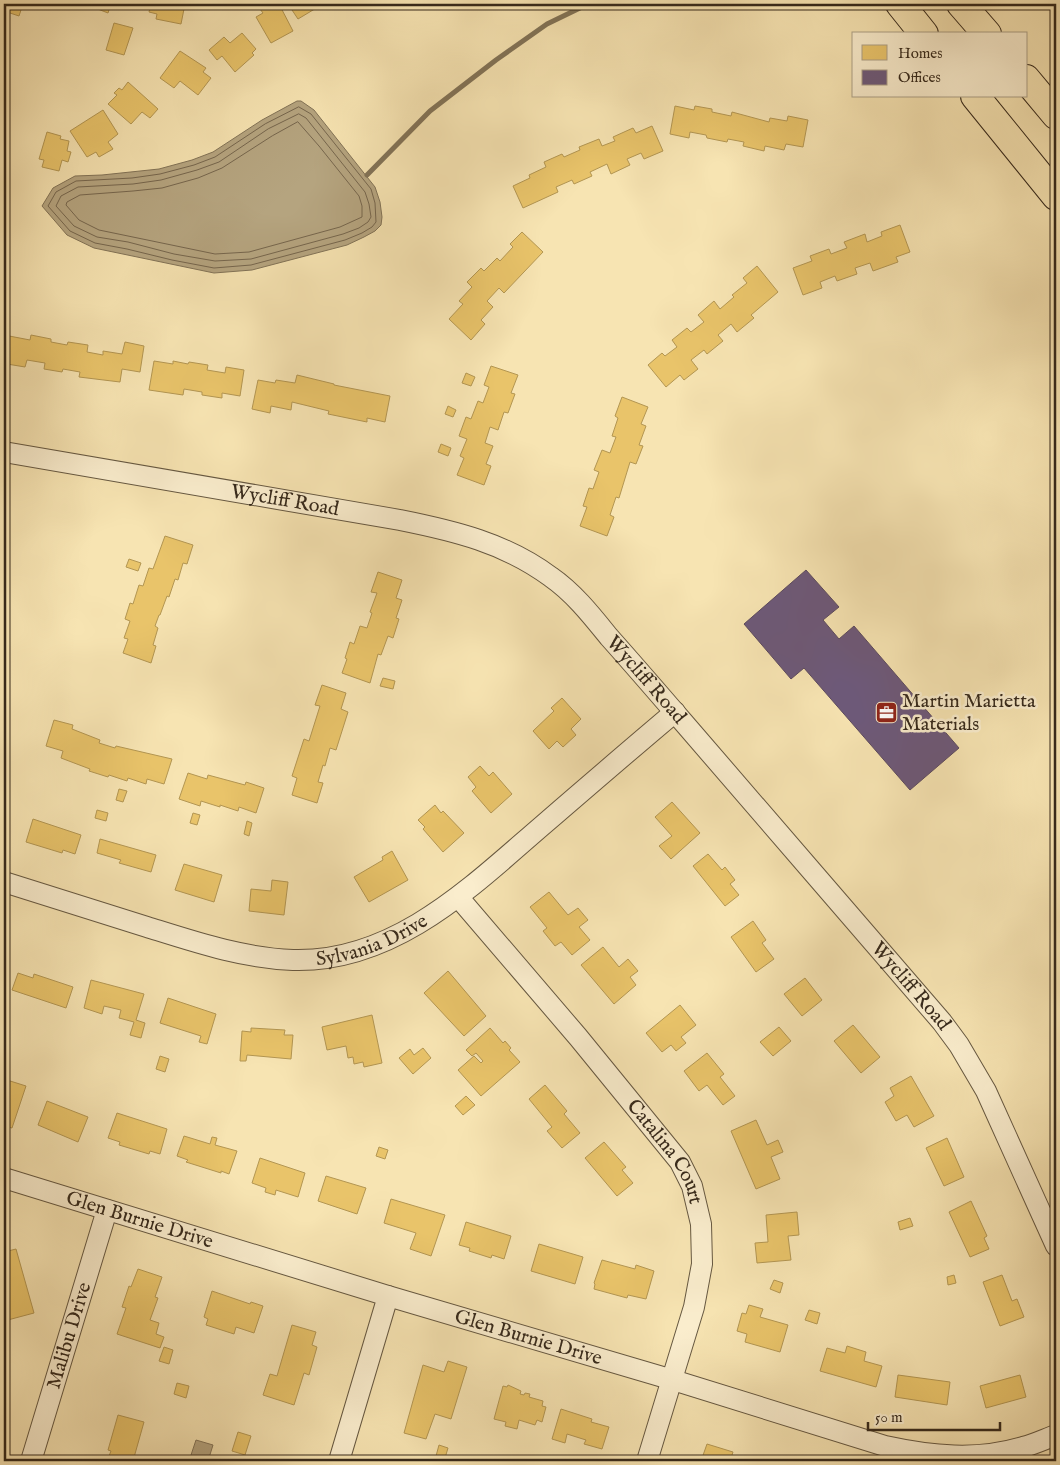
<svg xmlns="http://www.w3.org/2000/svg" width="1060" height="1465" font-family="'IM FELL English',serif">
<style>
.water{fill:#b5a47f;stroke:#827357}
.homes{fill:#e9c46a;stroke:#b39652}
.offices{fill:#6d597a;stroke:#5c4b5e}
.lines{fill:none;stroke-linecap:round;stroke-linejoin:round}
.shore{stroke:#76664d;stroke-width:1}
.stream{stroke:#827357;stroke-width:5}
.street-casing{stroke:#665841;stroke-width:22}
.highway-casing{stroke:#36291b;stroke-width:30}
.street{stroke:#faedcd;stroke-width:20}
.highway{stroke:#f7e4b2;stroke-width:28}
.labels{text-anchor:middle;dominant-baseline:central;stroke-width:5;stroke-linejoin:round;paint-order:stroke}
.street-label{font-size:20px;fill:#36291b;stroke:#faedcd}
.poi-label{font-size:20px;fill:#36291b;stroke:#faedcd;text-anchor:start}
</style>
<rect width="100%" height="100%" fill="#f7e4b2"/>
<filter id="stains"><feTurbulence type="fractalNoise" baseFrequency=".004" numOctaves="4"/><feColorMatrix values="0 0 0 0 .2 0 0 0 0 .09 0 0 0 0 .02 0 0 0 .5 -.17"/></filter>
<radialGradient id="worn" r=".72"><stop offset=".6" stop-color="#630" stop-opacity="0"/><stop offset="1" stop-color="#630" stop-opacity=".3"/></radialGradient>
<path class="water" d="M297 101H301L314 110 375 187 380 202 382 217 381 225 375 231 364 237 347 245 252 270 214 273 94 248 67 235 42 206 53 188 75 176 102 175 159 169 192 160 213 152 262 120Z
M196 1440 213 1445 208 1461H189Z"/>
<path class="homes" d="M4 4H23L19 16 4 11Z
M85 4H111L108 13Z
M151 4H185L181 24 156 19 157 14 149 12Z
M279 4 293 31 271 43 256 17 263 13 260 9 267 5 269 9Z
M288 4H316L318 7 298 19Z
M114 23 133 28 124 55 106 50Z
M242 33 256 49 252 53 254 55 235 72 222 56 217 60 209 50 224 37 230 43Z
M180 51 206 68 203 72 211 78 198 95 180 81 174 88 160 78Z
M128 82 158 109 150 118 142 112 131 124 108 104 117 95 114 93 119 88 122 90Z
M675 106 694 110 695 106 712 109V112L731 116 732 112 769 122 770 118 787 121 788 116 808 120 803 147 786 144 784 150 765 146 764 151 743 146 744 142 728 139 727 142 707 138 706 135 690 132 689 138 670 134Z
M103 110 118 134 108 142 113 149 99 157 96 152 87 157 70 131Z
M652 126 663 151 644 159 641 153 627 159 630 165 611 174 607 164 590 172 592 176 574 184 572 180 556 187 558 192 523 208 513 186 530 178 529 175 546 167 544 162 562 154 564 157 580 150 579 147 599 139 602 146 615 141 613 137 633 128 636 133Z
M47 132 61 136 60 139 69 141 67 151 71 152 68 162 62 160 59 171 42 167 44 160 39 159Z
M900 225 910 252 896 257 898 262 873 271 870 263 855 268 857 274 837 281 835 276 820 282 822 288 803 295 793 268 812 261 810 256 829 249 831 254 847 248 844 242 865 234 867 242 882 236 881 232Z
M522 232 543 252 504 293 499 288 487 301 493 307 481 320 485 324 471 340 449 319 463 304 459 301 472 287 467 282 481 268 484 271 497 258 500 261 513 247 510 244Z
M757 266 778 292 751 315 754 318 737 332 731 324 718 335 723 341 707 354 704 350 691 360 698 369 684 380 680 375 666 387 648 365 662 353 665 356 677 347 672 340 687 328 691 332 704 322 698 315 714 301 720 309 734 297 732 295 747 283 743 278Z
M4 335 30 340 31 335 51 339V342L67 345 68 342 88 345 87 352 103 355V351L122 354 125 342 144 346 140 372 122 369 120 382 79 377 80 372 63 369 62 372 44 369 45 363 27 360 25 367 7 364 8 361 4 360Z
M154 361 173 364V361L188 364 189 362 208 365 207 370 225 373 226 367 244 370 240 396 222 393V398L202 395V392L184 389 183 395 149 390Z
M491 366 518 375 511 393 515 394 508 413 504 412 498 430 490 427 485 443 493 446 486 464 491 466 484 485 457 475 464 458 460 456 467 439 459 436 466 417 471 419 478 401 483 403 489 387 484 385Z
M466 373 475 377 471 386 462 383Z
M297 375 334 384V385L390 396 385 422 367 418V422L328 414 329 411 292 402 291 410 271 406 270 413 252 409 258 380 275 383 276 380 295 383Z
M622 397 648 407 641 424 646 426 639 445 643 446 636 464 630 462 619 498 616 497 610 515 614 517 607 536 580 526 587 507 583 506 589 488 593 489 599 472 594 470 602 450 610 453 616 437 612 436 618 418 615 416Z
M448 406 456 410 453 417 445 414Z
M441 444 451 448 448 456 438 452Z
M165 536 193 545 187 564 183 563 178 580 175 579 169 597 167 596 160 615H159L155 626 158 628 153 645 156 646 151 663 123 653 128 639 124 638 130 621 125 619 130 603 133 604 139 585 143 586 149 568 153 569Z
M129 559 141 563 138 571 126 567Z
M378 572 402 580 396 598 402 600 396 618 399 619 393 638 388 636 381 655 378 654 370 683 342 673 347 659 345 658 350 642 354 644 360 626 367 628 372 613 370 612 377 593 371 592Z
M383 678 395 681 393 689 380 686Z
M322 685 346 693 341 709 348 712 336 750 330 748 325 766 323 765 318 782 323 783 317 803 292 795 297 778 292 776 304 739 309 741 320 706 315 705Z
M562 698 581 719 571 729 576 735 563 747 557 741 549 749 533 731 554 711 551 708Z
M54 720 73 725 72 729 100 740 99 743 115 748 116 746 172 759 164 784 147 779 146 784 128 778 127 781 109 775 108 777 89 771 90 769 61 758 63 751 46 746Z
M480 766 489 776 493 772 512 794 491 813 472 791 476 787 468 777Z
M188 773 207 779 208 775 245 785 246 782 264 788 256 813 239 807 238 811 220 805V807L201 801 200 806 179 799Z
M119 789 127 791 123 802 116 800Z
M672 802 700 833 671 859 659 846 672 836 655 817Z
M435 805 441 813 443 811 464 833 443 852 423 829 425 827 418 820Z
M97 810 108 813 106 821 95 818Z
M193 813 200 815 197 825 190 823Z
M33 819 81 835 75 854 63 850 62 853 26 842Z
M247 821 252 823 249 836 244 834Z
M100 839 156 855 151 872 119 863 121 860 97 853Z
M392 851 408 880 369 902 354 877 383 860 382 857Z
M708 854 722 870 725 867 735 880 730 884 739 895 725 906 693 866Z
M184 864 222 875 214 902 175 890Z
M272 880 288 882 284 915 249 911 251 889 271 891Z
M549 892 568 915 578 908 588 920 579 927 590 940 572 955 561 942 555 946 543 931 547 928 530 907Z
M753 921 766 940 762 943 774 959 756 972 731 937Z
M603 947 619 967 628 959 638 971 630 977 636 985 614 1004 581 965Z
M448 971 486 1016 464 1036 424 993Z
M18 973 33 978 34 974 73 987 66 1008 12 990Z
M805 978 822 1000 802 1016 784 994Z
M91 980 144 994 136 1020 145 1023 141 1038 130 1035 134 1022 119 1018 121 1010 104 1006 102 1014 84 1008Z
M168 998 216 1014 207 1044 199 1042 201 1036 160 1023Z
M680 1005 696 1025 681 1037 686 1043 676 1051 671 1045 662 1052 646 1033Z
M372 1015 382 1063 364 1067 363 1062 354 1064 353 1057 348 1058 346 1046 327 1050 322 1027Z
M853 1025 880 1057 861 1073 834 1041Z
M779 1027 791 1041 773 1056 760 1042Z
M251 1028 285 1030 284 1035H293L291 1059 247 1055 246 1061H240L242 1031 251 1032Z
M490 1028 503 1043 505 1041 511 1048 509 1050 520 1062 481 1096 458 1070 474 1056 481 1063 483 1061 476 1053 472 1056 466 1050Z
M423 1048 431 1058 413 1074 399 1058 410 1049 414 1055Z
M707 1053 724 1074 720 1077 735 1096 723 1105 707 1085 699 1091 684 1071Z
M160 1056 169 1059 165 1072 156 1069Z
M911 1076 934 1116 914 1127 907 1115 896 1121 885 1102 894 1096 890 1088Z
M7 1080 26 1086 12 1128 4 1126V1089Z
M545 1085 567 1111 564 1114 580 1133 562 1148 547 1131 552 1127 529 1099Z
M466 1096 475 1105 463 1115 455 1106Z
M47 1101 88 1117 78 1142 38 1125Z
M117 1113 167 1129 160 1154 150 1151 149 1154 119 1145 120 1142 108 1138Z
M756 1120 767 1145 778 1140 783 1152 771 1157 780 1179 756 1189 731 1131Z
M184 1136 210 1144 212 1137 217 1138 215 1145 237 1151 229 1174 221 1171V1173L186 1162 188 1160 177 1156Z
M947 1138 964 1177 944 1186 926 1148Z
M604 1142 626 1167 622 1170 633 1183 617 1196 585 1158Z
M379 1147 388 1150 385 1159 376 1156Z
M260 1158 305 1173 298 1197 276 1190 275 1195 265 1192 266 1188 252 1183Z
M326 1176 366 1188 357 1214 318 1201Z
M391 1199 445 1215 431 1256 410 1249 416 1233 384 1223Z
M971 1201 987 1236 984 1238 989 1249 970 1257 949 1212Z
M797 1212 799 1235 788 1236 791 1260 757 1263 755 1243 768 1242 766 1215Z
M910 1218 913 1226 900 1230 898 1222Z
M466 1222 511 1236 504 1259 492 1255 491 1258 469 1251 470 1248 459 1245Z
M539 1244 583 1257 575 1284 531 1271Z
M16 1249 34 1313 4 1321V1252Z
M602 1260 635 1269 636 1265 654 1271 646 1299 628 1295 627 1298 594 1289 595 1284 594 1283Z
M138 1269 162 1277 155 1297 158 1298 150 1320 159 1323 156 1334 164 1337 160 1348 117 1334 126 1308 122 1307 129 1286 131 1287Z
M954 1275 956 1283 948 1285 947 1277Z
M1002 1275 1012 1301 1017 1299 1024 1317 1000 1326 983 1282Z
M774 1280 783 1283 780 1293 770 1289Z
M212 1291 250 1304 251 1302 263 1306 254 1333 236 1327 234 1334 206 1325 208 1319 204 1317Z
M749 1305 763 1309 760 1317 788 1325 780 1352 745 1342 747 1334 737 1331 742 1313 746 1314Z
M809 1310 820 1313 817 1324 805 1320Z
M292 1325 316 1332 312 1345 317 1347 309 1375 304 1373 294 1405 263 1395 270 1374 277 1376Z
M847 1346 866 1352 864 1361 882 1366 876 1387 820 1371 827 1348 845 1353Z
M164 1347 173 1350 169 1364 159 1361Z
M448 1361 467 1367 451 1419 435 1414 426 1439 404 1433 423 1365 444 1372Z
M898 1375 950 1382 947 1405 895 1397Z
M1020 1375 1026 1397 986 1408 980 1386Z
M177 1383 189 1386 186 1398 174 1394Z
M508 1385 521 1391 520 1394 524 1395 525 1393 530 1394 529 1397 543 1401 542 1406 546 1407 542 1422 537 1420 535 1425 519 1420 517 1429 505 1426 506 1422 494 1419 503 1386 507 1387Z
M561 1409 592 1419 591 1422 609 1427 602 1449 584 1444 586 1440 567 1434 565 1443 552 1439Z
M118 1415 144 1422 133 1461H107L111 1451 108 1450Z
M238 1432 251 1436 245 1455 232 1451Z
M707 1444 733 1452 730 1461H701Z
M439 1445 448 1448 445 1458 436 1456Z"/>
<path class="offices" d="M806 570 839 607 823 620 839 639 854 626 959 748 910 790 804 668 791 679 744 624Z"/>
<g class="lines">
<path class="shore" d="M299 107 311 114 371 189 375 203 376 222 372 227 362 233 345 240 251 265 214 268 172 260 127 249 95 243 70 231 48 206 56 192 76 181 132 178 160 174 194 165 215 157 265 124Z
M299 114 306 118 365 192 369 204 371 217 368 222 359 228 343 234 251 259 215 261 174 254 128 242 97 237 74 226 56 206 61 196 78 187 133 184 161 180 197 170 219 162 268 129Z
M298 122 319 146 359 196 362 206V217L340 227 249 252 215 254 99 230 79 220 66 205 67 202 80 195 133 191 162 188 198 178 222 168 272 136Z"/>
<path class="stream" d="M367 175 430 111 496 60 547 24 582 7 596 4"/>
<defs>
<g id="street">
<path id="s1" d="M4 452 400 520C455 531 505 543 551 577 574 593 592 616 609 637 634 665 659 694 684 723 770 823 856 922 942 1022L959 1045 986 1091 1056 1246"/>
<path id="s2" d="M4 882C52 897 99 912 147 927 195 942 242 958 293 960 395 963 472 886 543 825 587 787 631 749 675 712"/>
<path id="s3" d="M459 898 578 1037 680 1162 692 1186 701 1224 702 1264 694 1307 647 1461"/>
<path id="s4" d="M4 1178 388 1296 673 1380 885 1446C931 1456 977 1461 1023 1447 1035 1444 1045 1439 1056 1435"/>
<path id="s5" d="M31 1461 107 1210"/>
<path d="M339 1461 388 1296"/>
</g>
<path id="highway" d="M900 4 924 34
M961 4 987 34
M1026 79 1056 115
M975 96 1056 196"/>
</defs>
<use href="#street" class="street-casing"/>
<use href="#highway" class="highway-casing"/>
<use href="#street" class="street"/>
<use href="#highway" class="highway"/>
</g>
<defs>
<symbol id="office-square" viewBox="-11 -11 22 22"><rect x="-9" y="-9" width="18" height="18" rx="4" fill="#8f2418" stroke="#faedcd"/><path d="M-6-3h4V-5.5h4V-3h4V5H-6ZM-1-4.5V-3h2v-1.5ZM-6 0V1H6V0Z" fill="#fff"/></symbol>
</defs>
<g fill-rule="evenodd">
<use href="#office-square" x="874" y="700" width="25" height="25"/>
</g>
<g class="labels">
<g class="street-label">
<text stroke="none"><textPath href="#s1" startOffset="285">Wycliff Road</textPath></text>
<text stroke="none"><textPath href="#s1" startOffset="705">Wycliff Road</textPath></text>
<text stroke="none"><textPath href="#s2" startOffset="382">Sylvania Drive</textPath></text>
<text stroke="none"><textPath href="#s1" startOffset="1110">Wycliff Road</textPath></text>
<text stroke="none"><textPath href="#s3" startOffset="328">Catalina Court</textPath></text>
<text stroke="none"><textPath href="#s4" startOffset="142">Glen Burnie Drive</textPath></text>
<text stroke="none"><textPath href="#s5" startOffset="131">Malibu Drive</textPath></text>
<text stroke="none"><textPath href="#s4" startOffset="548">Glen Burnie Drive</textPath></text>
</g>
<g class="poi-label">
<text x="902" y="701">Martin Marietta<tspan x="902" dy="23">Materials</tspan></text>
</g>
</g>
<rect width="1060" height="1465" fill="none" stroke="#f7e4b2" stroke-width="20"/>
<rect x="5" y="5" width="1050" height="1455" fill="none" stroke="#36291b" stroke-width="2.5"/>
<rect x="10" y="10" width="1040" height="1445" fill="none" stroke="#36291b"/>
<rect x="852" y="32" width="175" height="65" fill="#faedcd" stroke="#ac9f86"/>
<rect x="862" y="45" width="25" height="15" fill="#e9c46a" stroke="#ac9f86"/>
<text x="898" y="58" font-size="15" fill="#36291b">Homes</text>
<rect x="862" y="70" width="25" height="15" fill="#6d597a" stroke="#ac9f86"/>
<text x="898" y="82" font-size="15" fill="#36291b">Offices</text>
<path d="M868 1422v8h132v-8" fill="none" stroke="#36291b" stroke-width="2.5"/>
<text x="875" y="1422" font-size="15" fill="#36291b" stroke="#faedcd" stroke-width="4" paint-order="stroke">50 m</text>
<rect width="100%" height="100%" filter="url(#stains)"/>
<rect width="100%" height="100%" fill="url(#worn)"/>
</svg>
